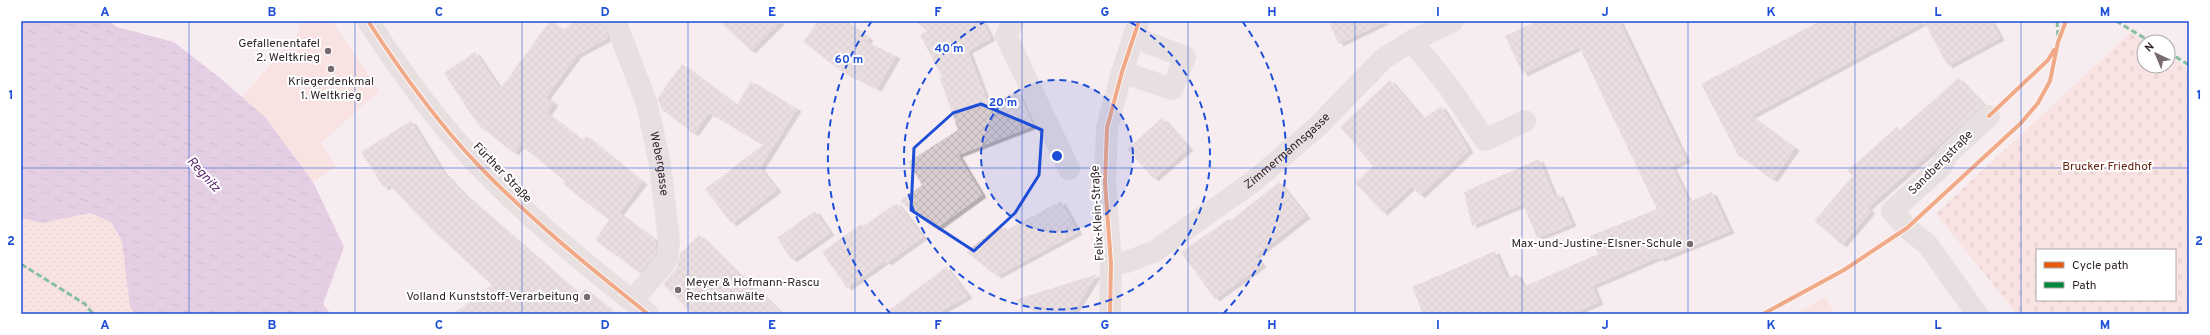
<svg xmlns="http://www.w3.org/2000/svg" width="2210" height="335" font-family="Overpass,sans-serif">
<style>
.grass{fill:url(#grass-dots)}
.cemetery{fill:url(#cemetery-stones);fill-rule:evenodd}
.park{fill:#f8d8d2}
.water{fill:url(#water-ripples)}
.building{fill:url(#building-cross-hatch);filter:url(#shadow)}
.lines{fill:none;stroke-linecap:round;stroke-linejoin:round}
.minor{stroke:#d4cfd0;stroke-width:22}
.quiet{stroke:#00873e;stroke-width:3;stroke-dasharray:6 3;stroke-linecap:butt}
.cycleway-casing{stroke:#fff;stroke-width:6}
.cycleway{stroke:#e8590c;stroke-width:4}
.marked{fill:none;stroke:#1d4ed8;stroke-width:3;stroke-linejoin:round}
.grid{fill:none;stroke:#1d4ed8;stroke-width:1;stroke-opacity:0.55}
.ring{fill:none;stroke:#1d4ed8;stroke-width:2;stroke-dasharray:7 5}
.poi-dot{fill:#786b70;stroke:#fff;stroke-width:1.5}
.labels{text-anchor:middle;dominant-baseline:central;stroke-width:4;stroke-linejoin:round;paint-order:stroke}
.poi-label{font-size:12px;fill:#33262b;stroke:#fff;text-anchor:end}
.street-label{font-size:12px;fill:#33262b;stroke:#fff}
.park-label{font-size:12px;fill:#672310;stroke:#fff}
.water-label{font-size:13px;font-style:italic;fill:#5d276f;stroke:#fff}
.centre{fill:#1d4ed8;stroke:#fff;stroke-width:2}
.ring-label{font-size:12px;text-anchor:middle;font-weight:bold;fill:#1d4ed8;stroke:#fff;stroke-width:4;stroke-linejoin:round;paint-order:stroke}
.neatline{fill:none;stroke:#1d4ed8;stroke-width:1.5}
.grid-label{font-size:13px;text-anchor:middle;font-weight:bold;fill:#1d4ed8}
</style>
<defs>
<pattern id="grass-dots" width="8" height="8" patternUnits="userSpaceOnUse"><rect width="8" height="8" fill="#f8d8d2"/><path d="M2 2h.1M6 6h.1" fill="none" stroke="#d5b9b4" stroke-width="1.8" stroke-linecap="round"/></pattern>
<pattern id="cemetery-stones" width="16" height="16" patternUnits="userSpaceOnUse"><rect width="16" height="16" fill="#f8d8d2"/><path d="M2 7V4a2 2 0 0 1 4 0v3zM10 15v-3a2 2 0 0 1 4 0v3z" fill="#d5b9b4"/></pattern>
<pattern id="water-ripples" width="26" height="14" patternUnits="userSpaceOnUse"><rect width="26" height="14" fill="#cba9d4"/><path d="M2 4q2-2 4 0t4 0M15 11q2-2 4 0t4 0" fill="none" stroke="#a589ac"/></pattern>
<pattern id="building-cross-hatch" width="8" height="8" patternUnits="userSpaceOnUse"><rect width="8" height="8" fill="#d9cdcf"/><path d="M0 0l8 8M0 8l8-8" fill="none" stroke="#bbb0b2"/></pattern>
<filter id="shadow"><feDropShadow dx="4.5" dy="2.5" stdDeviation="0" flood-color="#0004"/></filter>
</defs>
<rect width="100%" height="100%" fill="#f7ecef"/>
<path class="grass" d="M90 213 111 222 122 241 133 314H21V218L42 223Z"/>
<path class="cemetery" d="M2130 33 2145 42 2144 66H2168V56L2189 69V314H2017L1936 214ZM2037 250H2175V300H2037Z"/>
<path class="park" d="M301 21H332L379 91 321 143 336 167 313 182 265 117 242 97 297 35Z
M1826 297 1835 314H1795Z"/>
<path class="water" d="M21 21H109L117 27 174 42 220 78 265 117 313 182 344 247 323 304 331 314H135L130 307 122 241 111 222 90 213 42 223 21 218Z"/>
<path class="building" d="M550 21 564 30 573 21H603L608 38 577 55 546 97 554 103 547 113 582 140 586 136 643 182 619 213 656 240 655 255 640 273 595 240 609 220 563 184 565 181 520 145 514 153 478 125 444 73 475 52 500 89Z
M719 21H781L751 51Z
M818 21H846L869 38 867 42 896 56 877 89 844 73 803 42Z
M916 21H982L991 38 968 51 988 104 1018 91 1033 126 958 155 982 195 935 229 900 201 922 185 908 162 958 130 939 76 943 79 920 35 927 31Z
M1328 21H1386L1339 44Z
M1537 21H1619L1686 160 1672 167 1689 202 1712 192 1730 231 1660 259 1659 257 1592 286 1599 302 1572 314H1423L1412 287 1495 251 1507 279 1517 274 1523 287 1598 254 1590 236 1657 209 1579 47 1523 74 1505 36Z
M1820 21H1991L2000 38 1948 66 1924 22 1751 116 1795 148 1773 180 1738 155 1701 84Z
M682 64 737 105 751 81 797 109 760 168 777 190 732 224 705 189 763 145 709 113 694 134 661 109 658 97Z
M1958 78 1984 105 1867 208 1871 211 1842 245 1814 221 1853 176 1847 171 1897 127 1900 130Z
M1390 80 1423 119 1441 106 1469 150 1420 196 1412 186 1383 213 1355 183 1373 166 1340 127Z
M1162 118 1189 148 1154 179 1127 149Z
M411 121 443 172 465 195 580 295 585 289 616 314H453L492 285 431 229 389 185 384 188 361 152Z
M1539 159 1554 196 1559 194 1572 224 1537 238 1523 204 1472 226 1464 192Z
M1279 182 1306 216 1255 256 1262 265 1215 299 1181 252 1229 219 1230 221Z
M1061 201 1078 232 997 276 966 252 1001 225 1005 231Z
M897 203 923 237 887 263 885 261 847 288 822 252 861 224 863 226Z
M815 211 830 233 792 260 777 238Z
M699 235 751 286 752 285 783 314H692L663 284 677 268 680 254Z
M946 267 968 296 936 314H884Z
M1097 274 1072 314H1038L1015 300Z"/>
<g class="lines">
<g class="minor">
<path d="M368 21C401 72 437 122 479 166 531 220 589 267 648 314"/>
<path id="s1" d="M615 21 647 104 660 164 669 241 667 260 632 301"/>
<path d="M1013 21 1006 36 1069 169"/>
<path d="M1412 41 1449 87 1485 140 1525 121"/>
<path d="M1122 72 1172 89 1185 57 1133 37"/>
<path id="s2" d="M1111 264 1127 262 1155 251 1254 181 1318 126 1383 59 1412 41 1453 21"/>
<path d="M1110 314 1111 264 1105 182 1107 128 1122 72 1139 21"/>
<path d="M1977 314 1928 245 1907 228 1892 211 1942 166 1947 155 1989 116"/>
</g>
<path class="quiet" d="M2057 21 2058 36
M2116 21 2151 42
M2168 52 2189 65
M21 264 85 304 93 314"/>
<defs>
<path id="cycleway" d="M368 21C401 72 437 122 479 166 531 220 589 267 648 314
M1989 116 2048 60 2054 50
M1110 314 1111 264 1105 182 1107 128 1122 72 1139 21
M1763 314 1844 270 1907 228 2021 123 2038 103 2050 81 2058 42 2066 21"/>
</defs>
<use href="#cycleway" class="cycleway-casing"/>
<use href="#cycleway" class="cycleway"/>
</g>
<path d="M0 0H2210V335H0ZM981 104 1042 130 1039 175 1015 213 974 251 911 210 914 148 953 113Z" fill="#f7ecef" fill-opacity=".55" fill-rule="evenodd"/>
<path class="marked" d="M981 104 1042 130 1039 175 1015 213 974 251 911 210 914 148 953 113Z"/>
<path class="grid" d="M189 21V314M355 21V314M522 21V314M688 21V314M855 21V314M1022 21V314M1188 21V314M1355 21V314M1522 21V314M1688 21V314M1855 21V314M2021 21V314M21 168H2189"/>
<circle cx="1057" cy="156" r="76" fill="#1d4ed8" fill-opacity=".12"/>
<g class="ring">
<circle cx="1057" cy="156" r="76"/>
<path d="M1130 22A153 153 0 1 1 984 22"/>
<path d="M891 314A229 229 0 0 1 872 21M1242 21A229 229 0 0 1 1223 314"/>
</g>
<g class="poi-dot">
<circle cx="328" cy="51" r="4"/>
<circle cx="331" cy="69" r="4"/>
<circle cx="1690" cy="244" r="4"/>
<circle cx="678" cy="290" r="4"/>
<circle cx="587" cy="297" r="4"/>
</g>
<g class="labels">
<g class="poi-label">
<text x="320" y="44">Gefallenentafel<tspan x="320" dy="14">2. Weltkrieg</tspan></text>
<text x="331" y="82" text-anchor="middle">Kriegerdenkmal<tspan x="331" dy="14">1. Weltkrieg</tspan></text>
<text x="1682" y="244">Max-und-Justine-Elsner-Schule</text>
<text x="686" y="283" text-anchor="start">Meyer &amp; Hofmann-Rascu<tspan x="686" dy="14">Rechtsanwälte</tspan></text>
<text x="579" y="297">Volland Kunststoff-Verarbeitung</text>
</g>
<g class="street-label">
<text stroke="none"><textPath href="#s2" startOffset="212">Zimmermannsgasse</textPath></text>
<text transform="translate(1941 163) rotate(-45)">Sandbergstraße</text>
<text stroke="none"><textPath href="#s1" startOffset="150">Webergasse</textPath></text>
<text transform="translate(502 173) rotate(46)">Fürther Straße</text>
<text transform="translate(1098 213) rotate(-93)">Felix-Klein-Straße</text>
</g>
<g class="park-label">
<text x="2107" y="167">Brucker Friedhof</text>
</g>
<g class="water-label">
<text transform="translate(203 175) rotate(48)">Regnitz</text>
</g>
</g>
<circle cx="1057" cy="156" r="6" class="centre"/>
<g class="ring-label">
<text x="949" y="52">40 m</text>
<text x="849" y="63">60 m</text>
<text x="1003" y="106">20 m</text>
</g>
<rect width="2210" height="335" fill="none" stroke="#ffffff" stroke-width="44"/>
<rect x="2036" y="249" width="140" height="52" fill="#ffffff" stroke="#ada8aa"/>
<rect x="2044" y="262" width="20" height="6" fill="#e8590c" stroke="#ada8aa"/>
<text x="2072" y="269" font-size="12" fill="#33262b">Cycle path</text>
<rect x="2044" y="282" width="20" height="6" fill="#00873e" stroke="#ada8aa"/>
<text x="2072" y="289" font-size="12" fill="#33262b">Path</text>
<g transform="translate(2156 54) rotate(316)"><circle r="19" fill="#ffffff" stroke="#ada8aa"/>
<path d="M0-3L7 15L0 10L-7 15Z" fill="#786b70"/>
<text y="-6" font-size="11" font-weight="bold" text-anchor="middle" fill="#33262b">N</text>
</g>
<rect x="22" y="22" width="2166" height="291" class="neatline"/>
<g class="grid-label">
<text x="105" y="16">A</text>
<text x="272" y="16">B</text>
<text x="439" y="16">C</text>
<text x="605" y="16">D</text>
<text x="772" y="16">E</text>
<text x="938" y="16">F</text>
<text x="1105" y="16">G</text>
<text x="1272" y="16">H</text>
<text x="1438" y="16">I</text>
<text x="1605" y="16">J</text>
<text x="1771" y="16">K</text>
<text x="1938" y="16">L</text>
<text x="2105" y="16">M</text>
<text x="11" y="99">1</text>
<text x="2199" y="99">1</text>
<text x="11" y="245">2</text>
<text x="2199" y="245">2</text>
<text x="105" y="329">A</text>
<text x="272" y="329">B</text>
<text x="439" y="329">C</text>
<text x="605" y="329">D</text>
<text x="772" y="329">E</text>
<text x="938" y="329">F</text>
<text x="1105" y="329">G</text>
<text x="1272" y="329">H</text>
<text x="1438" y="329">I</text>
<text x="1605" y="329">J</text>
<text x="1771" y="329">K</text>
<text x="1938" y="329">L</text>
<text x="2105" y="329">M</text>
</g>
</svg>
